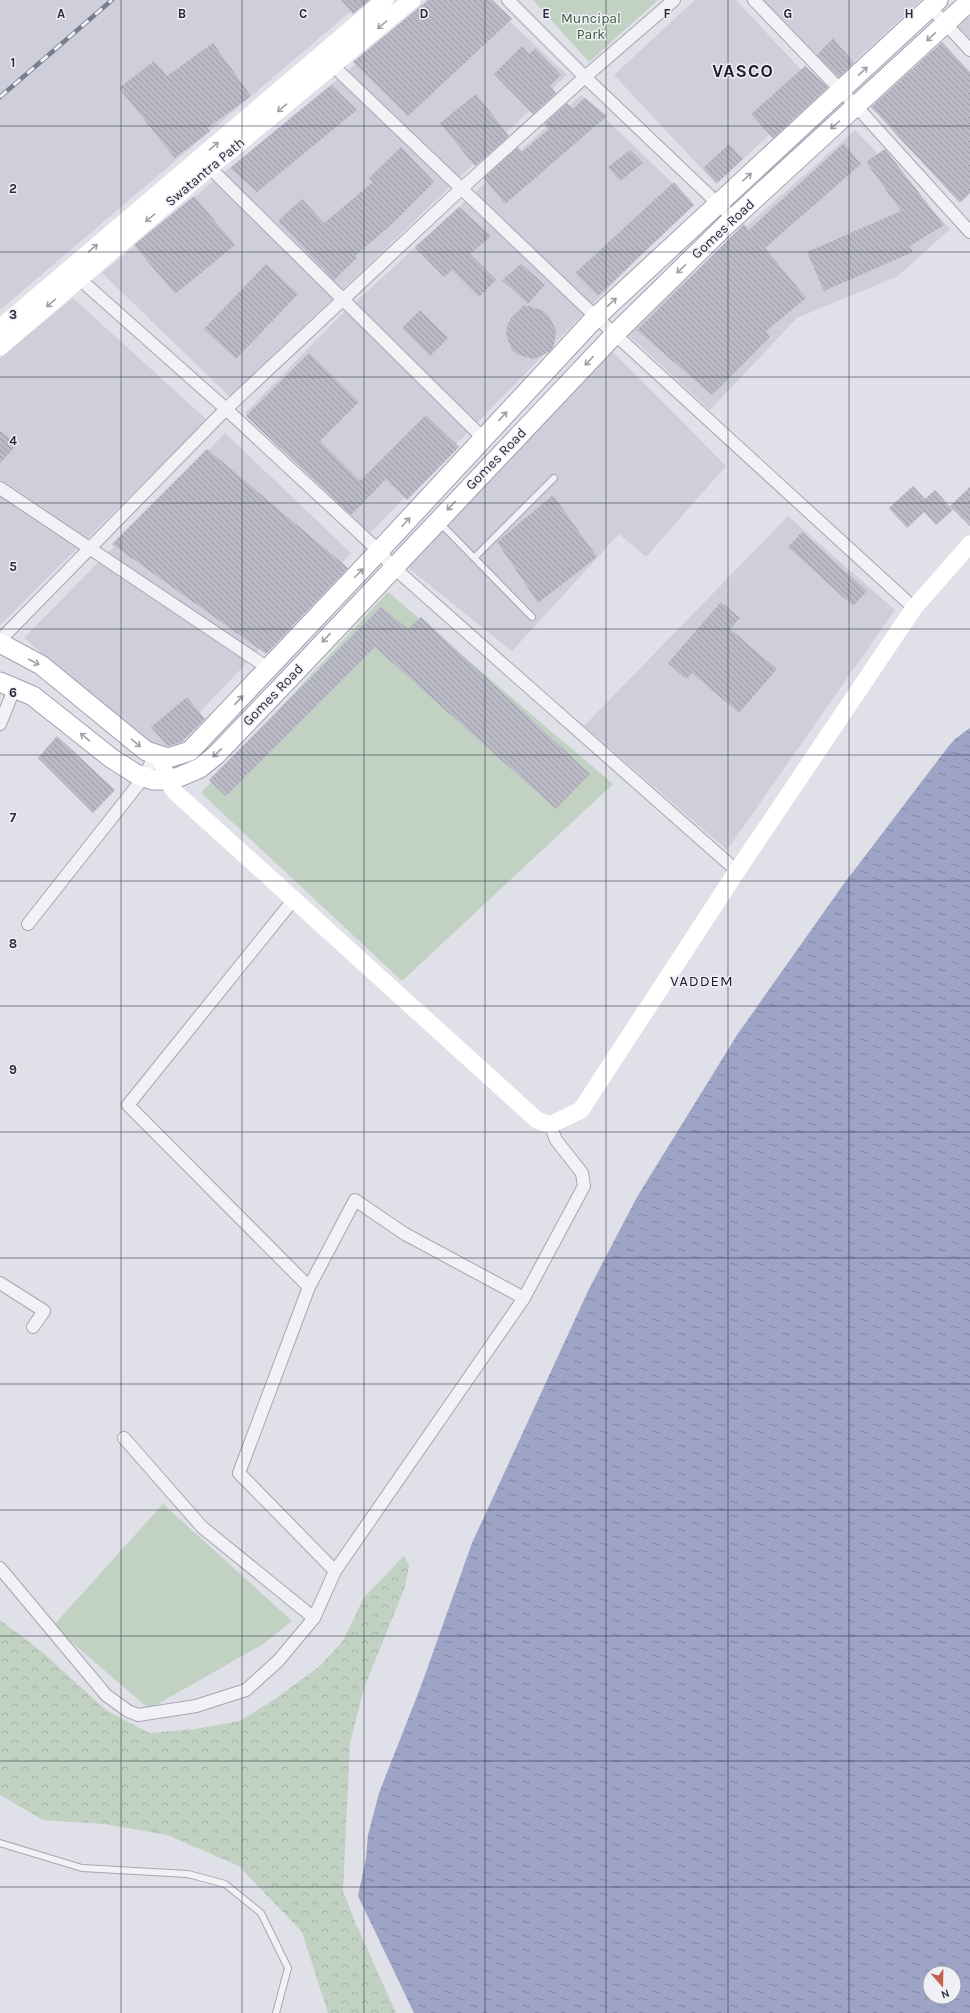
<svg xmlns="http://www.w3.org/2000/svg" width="970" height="2013" font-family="Karla,sans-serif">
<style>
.built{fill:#cecfda}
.green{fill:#c1d1c2}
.forest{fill:url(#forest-crowns)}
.water{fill:url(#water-ripples);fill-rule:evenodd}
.building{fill:url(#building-back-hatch)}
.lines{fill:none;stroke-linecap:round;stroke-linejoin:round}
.lane-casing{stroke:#a6a6b2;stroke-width:8}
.street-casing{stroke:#a6a6b2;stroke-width:14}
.primary-casing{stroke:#a0a2b3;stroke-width:21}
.lane{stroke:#f2f2f6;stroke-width:6}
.street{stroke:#f2f2f6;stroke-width:12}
.secondary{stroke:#fff;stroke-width:17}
.primary{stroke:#fff;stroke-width:19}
.rail-casing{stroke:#7a7c90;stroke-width:4.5}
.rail{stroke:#eff0f5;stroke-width:3;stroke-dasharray:9;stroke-linecap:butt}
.oneway{stroke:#9fa0a8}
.grid{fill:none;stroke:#2a2b3e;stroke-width:1;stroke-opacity:0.55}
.labels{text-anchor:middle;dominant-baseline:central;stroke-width:3;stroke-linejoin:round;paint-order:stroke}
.park-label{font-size:14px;fill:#38593b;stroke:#eff0f5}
.street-label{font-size:14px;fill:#2a2b3e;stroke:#eff0f5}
.neighbourhood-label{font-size:15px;letter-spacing:1px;fill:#1c1c2f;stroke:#eff0f5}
.district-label{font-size:18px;font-weight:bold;letter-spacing:1px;fill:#1c1c2f;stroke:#eff0f5}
.grid-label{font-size:13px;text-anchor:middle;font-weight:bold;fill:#2a2b3e;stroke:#eff0f5;stroke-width:3;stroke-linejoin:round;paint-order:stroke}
</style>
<defs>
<pattern id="forest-crowns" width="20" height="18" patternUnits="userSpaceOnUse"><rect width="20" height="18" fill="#c1d1c2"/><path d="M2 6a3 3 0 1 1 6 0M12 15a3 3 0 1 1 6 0" fill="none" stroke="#a6b4a8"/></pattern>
<pattern id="water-ripples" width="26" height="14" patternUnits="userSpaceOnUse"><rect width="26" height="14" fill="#9da4c6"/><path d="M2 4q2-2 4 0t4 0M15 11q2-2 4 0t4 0" fill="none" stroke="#8086a2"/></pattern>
<pattern id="building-back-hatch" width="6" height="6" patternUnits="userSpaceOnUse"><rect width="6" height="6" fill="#babbc7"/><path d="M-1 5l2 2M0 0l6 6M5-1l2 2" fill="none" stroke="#9798a3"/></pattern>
</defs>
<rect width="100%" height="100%" fill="#e0e0e8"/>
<path class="built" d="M0 0H364L0 310Z
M434 0H487L567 75 230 397 102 273Z
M695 0H736L819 89 716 184 614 75Z
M762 0H921L838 77Z
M970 12V40L956 24Z
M581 95 692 202 370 533 245 413 335 321Z
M855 130 950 229 898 276 797 318 710 410 626 333Z
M73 298 207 420 0 625V358Z
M609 348 726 466 646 557 619 534 512 651 407 567Z
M225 433 351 553 159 755 24 638Z
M788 516 895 610 727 850 584 726Z"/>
<path class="green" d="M533 0H658L589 62Z
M388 592 613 784 402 981 201 793Z
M163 1504 292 1621 263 1644 149 1709 53 1626Z"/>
<path class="forest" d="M404 1556 409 1565 405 1587 364 1688 350 1743 343 1891 356 1924 396 2013H328L302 1932 239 1866 167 1835 104 1824 43 1820 0 1795V1620L42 1652 106 1710 149 1733 195 1729 240 1721 275 1699 320 1666 343 1641 364 1597Z"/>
<path class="water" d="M970 728V2013H414L358 1896 366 1858 368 1835 379 1793 421 1686 472 1543 588 1291 637 1197 737 1035 843 885 948 747 955 739ZM930 1973H954V1997H930Z"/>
<path class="building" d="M341 0H370L353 14Z
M428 0H492L512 19 408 116 353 62Z
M833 38 854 63 839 77 817 55Z
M942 42 970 72V193L960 203 871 107Z
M213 43 251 96 207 128 210 131 175 158 119 88 154 61 167 76Z
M522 46 529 54 535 49 561 75 550 86 556 93 533 114 494 74Z
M805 66 828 87 773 138 751 114Z
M331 85 357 110 257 192 230 168Z
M476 94 509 136 475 166 440 123Z
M585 98 607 116 505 204 484 178 518 147 522 152 549 129 544 124 567 103 573 109Z
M844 143 861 164 765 248 806 298 766 331 770 337 712 395 637 330 744 224 749 230Z
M729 144 743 159 717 183 703 168Z
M401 147 434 182 392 224 355 256 357 258 334 280 278 221 302 199 324 223 373 182 369 178Z
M885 149 944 225 910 246 913 252 824 291 807 252 901 211 866 162Z
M630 150 643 163 620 181 608 167Z
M674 182 694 205 598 296 575 273Z
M194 196 235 245 175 294 134 245Z
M459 207 491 236 470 254 496 280 479 297 452 270 444 277 415 247Z
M266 264 298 294 236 359 204 329Z
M521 264 545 285 528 304 502 280Z
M524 305 542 310 549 316 556 330 554 346 549 352 534 359 518 355 512 350 506 335 507 326 511 318Z
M420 310 448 338 430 356 402 328Z
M309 353 359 402 320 441 360 481 426 415 459 447 407 500 386 479 351 515 246 416Z
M0 431 18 444 0 463Z
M207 449 348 568 266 654 112 544Z
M913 486 925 499 935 490 953 510 936 525 924 512 907 528 889 508Z
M970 487V526L950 506Z
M553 495 597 557 538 603 497 542Z
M802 532 867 591 853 606 788 547Z
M721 602 740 618 730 629 777 669 739 713 692 673 686 679 668 663Z
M381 607 408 629 421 617 590 774 556 809 375 647 226 796 209 780Z
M187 697 205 719 182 742 168 746 151 727Z
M57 736 115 790 93 813 38 758Z"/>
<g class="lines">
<defs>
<path id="lane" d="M440 523 532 617
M474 558 554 478
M0 1843 82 1868 188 1874 225 1884 261 1913 288 1968 276 2013"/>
<path id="street" d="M508 0 585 77 733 218
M754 0 856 106 970 232
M930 7 970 50
M327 60 596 317 914 608
M205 163 483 438
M74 274 226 409 379 551 393 567 737 871
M0 488 268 668
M0 640 226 409 461 189 585 77 674 0
M0 724 15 687
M294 899 128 1105 309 1287 239 1473 335 1571
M28 924 144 777 155 755
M0 1283 44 1311 33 1327
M309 1287 355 1200 405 1234 524 1298
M124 1438 202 1527 314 1618
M0 1568 106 1695 128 1711 138 1715 196 1706 246 1690 278 1661 314 1618 335 1571 524 1298 584 1186 582 1173 556 1140 550 1125"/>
<path id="primary" d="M0 643 41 665 146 751 168 758 190 751 379 551 596 317 938 0
M0 682 33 696 111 758 136 774 153 780H162L179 777 200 768 216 755 285 683 615 334 724 227 970 1"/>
</defs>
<use href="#lane" class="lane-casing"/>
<use href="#street" class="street-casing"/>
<use href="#primary" class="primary-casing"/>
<use href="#lane" class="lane"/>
<use href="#street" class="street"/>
<path class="secondary" d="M0 328 385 0
M0 347 209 168 412 0
M161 757 166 779 175 792 537 1120 550 1125 581 1110 737 871 914 608 970 544"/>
<use href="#primary" class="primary"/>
<defs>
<path id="rail" d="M0 97 112 0"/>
</defs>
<use href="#rail" class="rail-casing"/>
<use href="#rail" class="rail"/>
</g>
<defs><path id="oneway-shaft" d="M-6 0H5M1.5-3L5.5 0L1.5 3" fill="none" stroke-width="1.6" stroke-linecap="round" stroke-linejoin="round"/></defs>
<g class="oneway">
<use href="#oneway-shaft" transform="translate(382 25) rotate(140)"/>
<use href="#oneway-shaft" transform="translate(931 37) rotate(137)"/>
<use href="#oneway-shaft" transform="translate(863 71) rotate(-43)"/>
<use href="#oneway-shaft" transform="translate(282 108) rotate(141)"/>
<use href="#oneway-shaft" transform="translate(835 125) rotate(138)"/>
<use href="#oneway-shaft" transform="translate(214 146) rotate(-40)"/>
<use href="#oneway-shaft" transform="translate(747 177) rotate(-42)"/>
<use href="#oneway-shaft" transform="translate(150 218) rotate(140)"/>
<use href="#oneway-shaft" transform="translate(93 248) rotate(-40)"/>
<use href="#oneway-shaft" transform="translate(681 269) rotate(136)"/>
<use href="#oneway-shaft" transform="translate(612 302) rotate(-43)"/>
<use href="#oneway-shaft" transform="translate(51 303) rotate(139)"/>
<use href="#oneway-shaft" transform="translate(589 361) rotate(133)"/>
<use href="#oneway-shaft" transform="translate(503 416) rotate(-47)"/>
<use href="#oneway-shaft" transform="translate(451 506) rotate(134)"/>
<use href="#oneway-shaft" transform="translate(406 522) rotate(-48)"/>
<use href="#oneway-shaft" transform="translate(359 573) rotate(-46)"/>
<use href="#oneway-shaft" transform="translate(326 638) rotate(133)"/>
<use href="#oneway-shaft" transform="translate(34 662) rotate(28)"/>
<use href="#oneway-shaft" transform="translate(239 700) rotate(-47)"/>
<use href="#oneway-shaft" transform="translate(85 737) rotate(-141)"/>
<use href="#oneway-shaft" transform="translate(136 743) rotate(39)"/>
<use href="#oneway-shaft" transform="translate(217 753) rotate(136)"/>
</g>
<path class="grid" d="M121 0V2013M242 0V2013M364 0V2013M485 0V2013M606 0V2013M728 0V2013M849 0V2013M0 126H970M0 252H970M0 377H970M0 503H970M0 629H970M0 755H970M0 881H970M0 1006H970M0 1132H970M0 1258H970M0 1384H970M0 1510H970M0 1636H970M0 1761H970M0 1887H970"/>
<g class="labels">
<g class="park-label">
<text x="591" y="18">Muncipal<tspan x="591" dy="16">Park</tspan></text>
</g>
<g class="street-label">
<text transform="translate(205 172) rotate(-40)">Swatantra Path</text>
<text transform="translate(723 229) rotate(-43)">Gomes Road</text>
<text transform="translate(496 459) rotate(-46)">Gomes Road</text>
<text transform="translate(273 695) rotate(-46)">Gomes Road</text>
</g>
<g class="neighbourhood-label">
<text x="702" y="981">VADDEM</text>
</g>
<g class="district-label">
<text x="743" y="71">VASCO</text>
</g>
</g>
<g class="grid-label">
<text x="61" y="18">A</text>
<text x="182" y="18">B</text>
<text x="303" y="18">C</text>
<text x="424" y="18">D</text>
<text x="546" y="18">E</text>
<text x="667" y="18">F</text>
<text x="788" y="18">G</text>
<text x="909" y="18">H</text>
<text x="13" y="67">1</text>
<text x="13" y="193">2</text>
<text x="13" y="319">3</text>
<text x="13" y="445">4</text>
<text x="13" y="571">5</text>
<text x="13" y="697">6</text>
<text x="13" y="822">7</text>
<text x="13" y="948">8</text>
<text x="13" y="1074">9</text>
</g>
<g transform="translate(942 1985) rotate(160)"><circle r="19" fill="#eff0f5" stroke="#a0a1ac"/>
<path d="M0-3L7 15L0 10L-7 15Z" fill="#c55f4d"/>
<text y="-6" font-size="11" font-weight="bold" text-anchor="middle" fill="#2a2b3e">N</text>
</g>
</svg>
